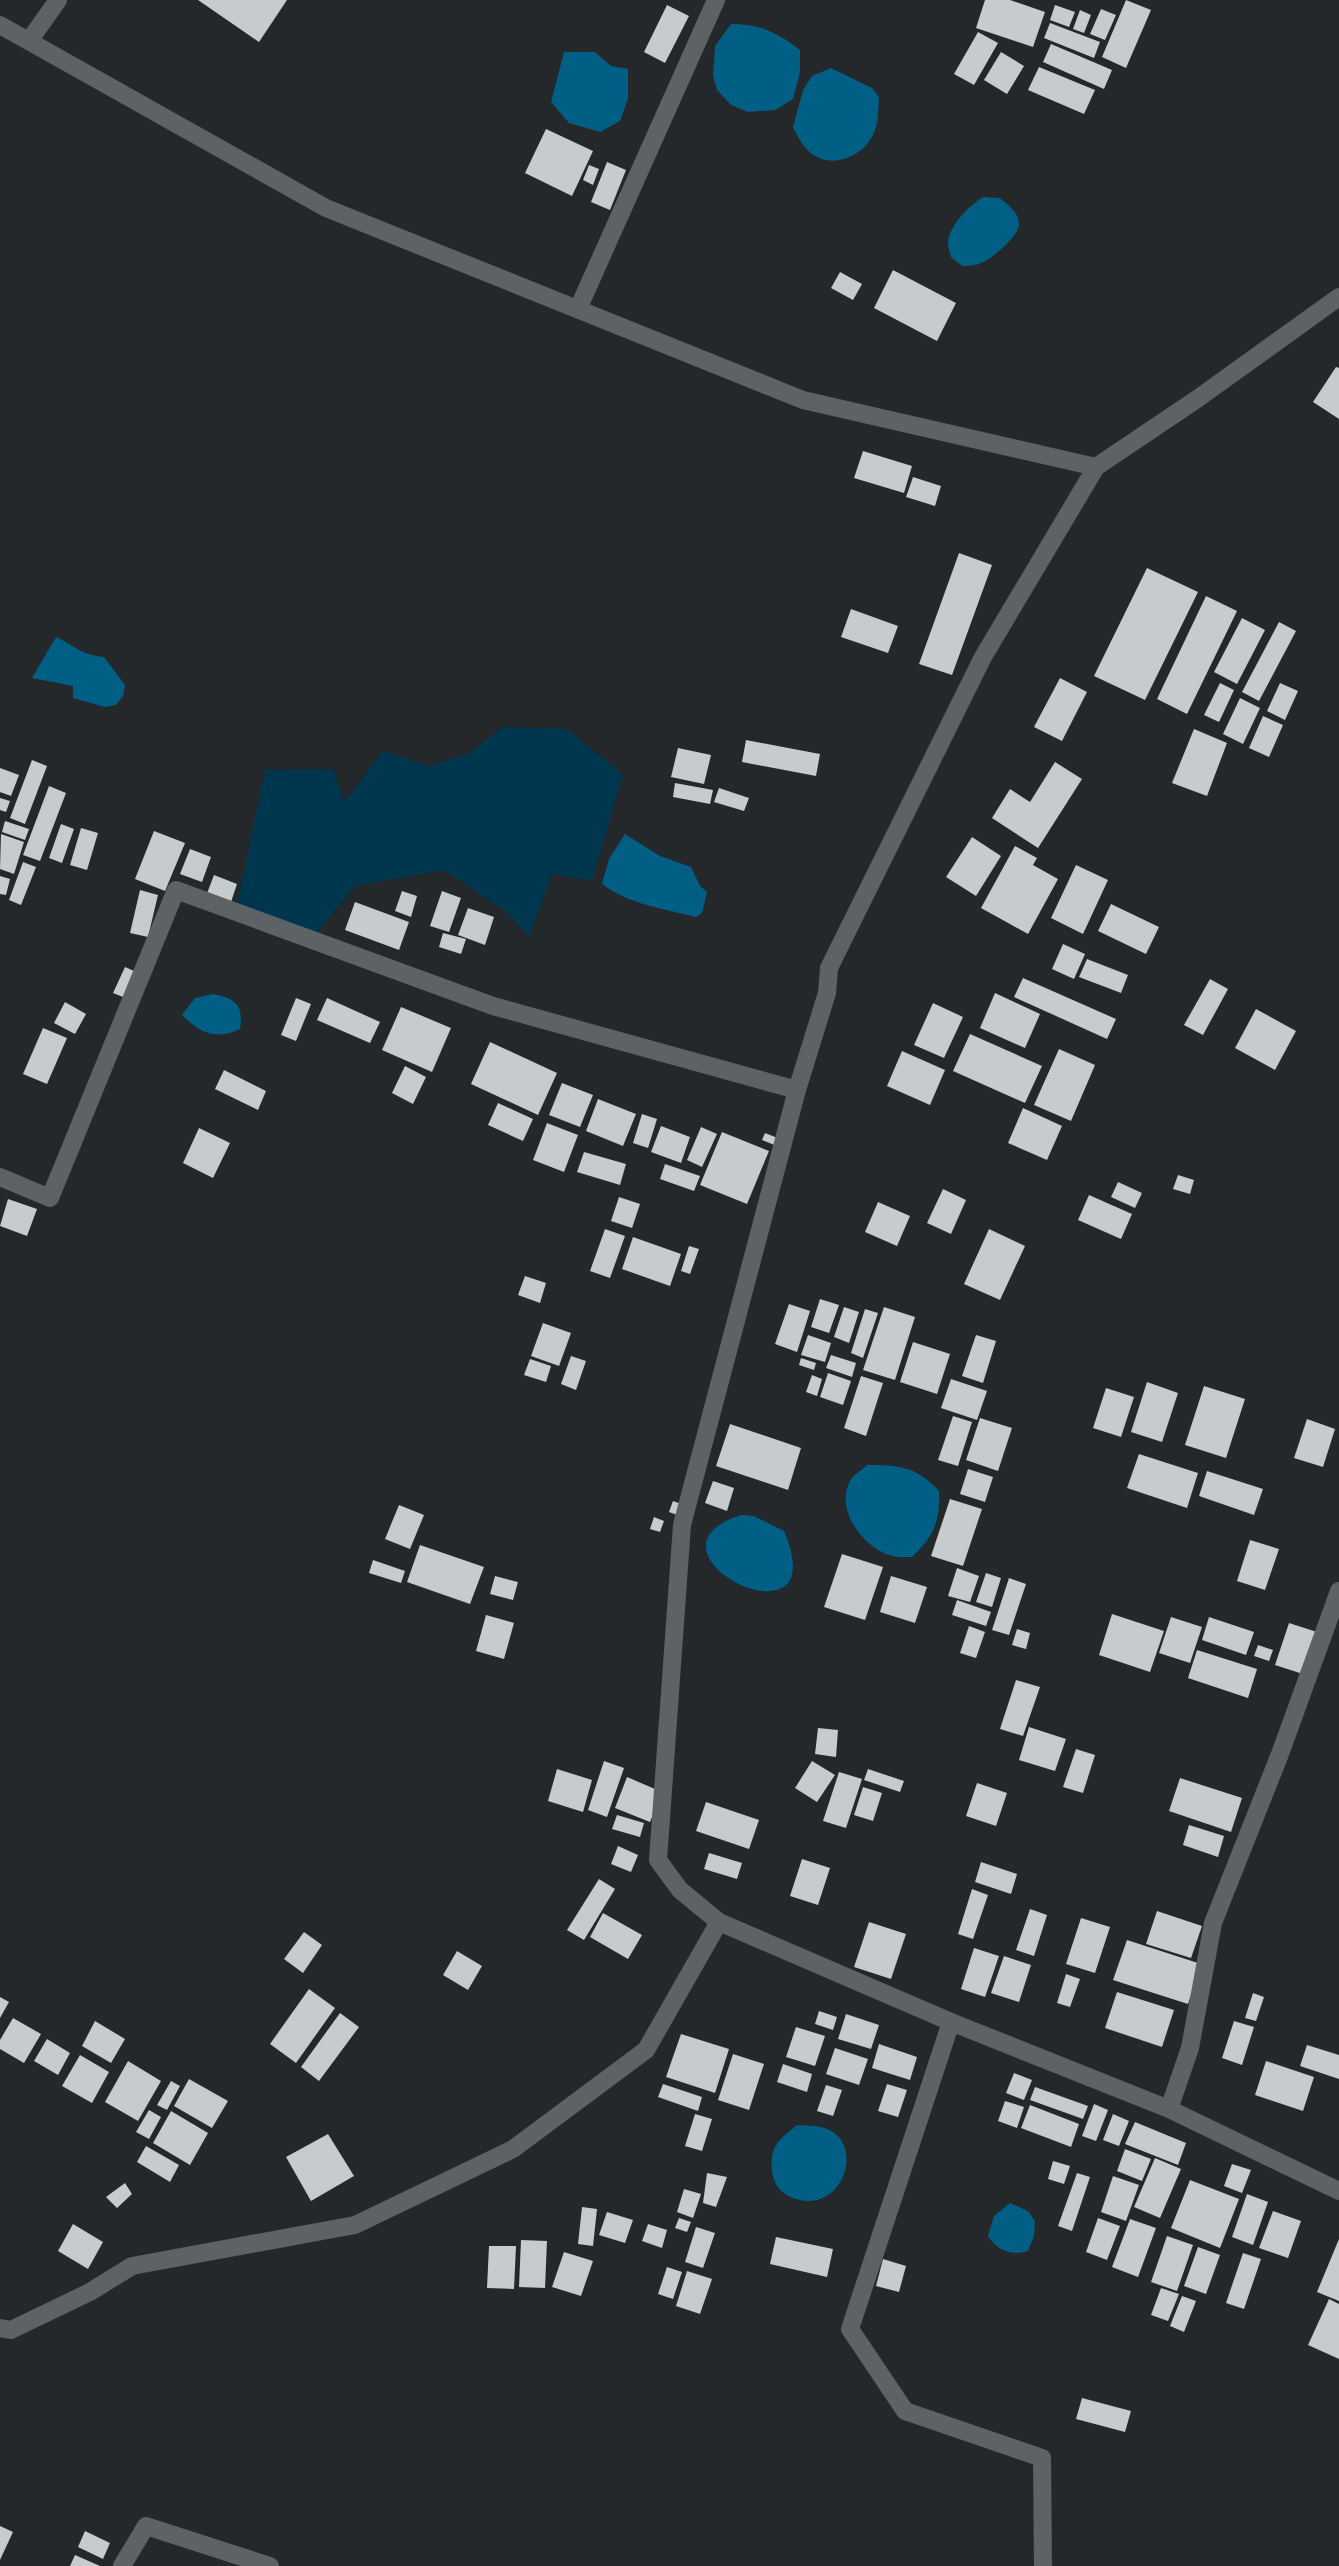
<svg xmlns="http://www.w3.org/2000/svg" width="1339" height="2566" font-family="Bitter,serif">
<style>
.green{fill:#00364e}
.water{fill:#015f85}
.building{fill:#c6cbce}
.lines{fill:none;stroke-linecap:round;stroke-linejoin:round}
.street{stroke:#5d6264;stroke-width:18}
</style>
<rect width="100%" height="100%" fill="#24282a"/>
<path class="green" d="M502 727 567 729 623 774 592 881 552 874 529 937 505 911 444 870 355 886 314 936 237 904 265 770 333 769 345 802 383 751 429 766 470 753Z"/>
<path class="water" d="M731 24C760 24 777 32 800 50V72L793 99 775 110 748 112 731 105 717 90 713 76 715 46Z
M564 52H595L611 66 628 69V99L620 121 600 132 569 123 551 102Z
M831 68 872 88 879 97C878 108 879 120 875 130 868 153 837 169 815 156 804 150 798 137 793 127L803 90 812 76Z
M983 197 1000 198C1008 205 1019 212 1019 224 1020 235 991 260 981 263 975 266 968 266 962 266L951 257C950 253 948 247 948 243 949 225 969 206 983 197Z
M56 637C76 646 81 655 104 657L125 685 123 696 116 705 105 707 73 698V686L32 678Z
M625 834 660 856 691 867 700 886 707 892 702 913 696 917C664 909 628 904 602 884L609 859Z
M213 994C235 998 244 1005 240 1029 215 1041 199 1032 182 1015L195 998Z
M867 1465C899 1465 916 1466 939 1491 940 1522 934 1536 912 1557 904 1557 896 1558 889 1555 862 1546 835 1509 850 1481 853 1475 862 1470 867 1465Z
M741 1515 754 1516 784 1531C838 1657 625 1552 741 1515Z
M797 2125C809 2126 823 2125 833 2132 863 2152 840 2215 793 2198 780 2193 773 2184 772 2170 770 2145 779 2140 797 2125Z
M1010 2203 1028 2211 1035 2221 1034 2236 1028 2251C1011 2256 998 2251 988 2236L994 2216Z"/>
<path class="building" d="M198 0H287L259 42Z
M985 0H1010L1045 12 1033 47 976 28Z
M1126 0 1151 10 1126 68 1102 57Z
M667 5 689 16 665 63 644 52Z
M1055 5 1075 12 1069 27 1050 20Z
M1101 9 1116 15 1105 40 1090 34Z
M1080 10 1091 15 1084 33 1073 29Z
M1050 23 1100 42 1094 58 1044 38Z
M978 32 998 43 974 85 954 74Z
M1051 44 1112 70 1104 89 1043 62Z
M1001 52 1024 66 1007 94 984 80Z
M1039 67 1095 90 1084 114 1028 90Z
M546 129 593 151 572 196 525 173Z
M607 162 626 170 610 210 591 202Z
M589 165 599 169 593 185 583 180Z
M893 270 956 303 937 341 874 308Z
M840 272 862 284 853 300 831 288Z
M1336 367 1339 368V419L1313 402Z
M863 451 912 466 904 493 854 478Z
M913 477 941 486 935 506 906 497Z
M959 553 992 565 952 675 919 664Z
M1147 568 1198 592 1145 700 1094 676Z
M1206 596 1237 611 1187 714 1157 699Z
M851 609 898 626 888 653 841 637Z
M1242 618 1265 630 1237 684 1214 672Z
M1279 622 1296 631 1259 701 1242 692Z
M1060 678 1087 692 1062 741 1034 727Z
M1220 683 1234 690 1219 722 1204 715Z
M1280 683 1298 691 1285 720 1267 711Z
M1240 698 1260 708 1243 744 1223 734Z
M1263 716 1283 725 1269 757 1249 748Z
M1194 729 1227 743 1207 796 1172 783Z
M746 740 820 754 816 776 742 762Z
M678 748 711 755 704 784 671 777Z
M32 760 47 766 25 824 10 818Z
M1055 762 1082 779 1038 848 992 818 1010 789 1030 802Z
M0 768 19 775 11 796 0 792Z
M675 783 713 790 710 804 673 797Z
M49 786 66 793 40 861 23 855Z
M719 788 749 798 744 811 714 802Z
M0 798 10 801 6 812 0 810Z
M5 821 29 829 25 840 2 832Z
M61 824 74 829 62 863 49 858Z
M81 828 98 833 87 870 70 865Z
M154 831 185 843 165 891 135 879Z
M1 834 24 842 14 874 0 869Z
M972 837 1001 856 976 896 946 877Z
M1015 846 1037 858 1033 865 1058 879 1028 934 981 908Z
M190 849 211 857 202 882 180 874Z
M23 862 36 867 21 905 9 900Z
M1076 865 1108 880 1083 934 1051 918Z
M214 875 237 884 230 905 206 896Z
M0 876 10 879 6 895 0 894Z
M140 890 158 895 148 937 130 933Z
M402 891 417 896 411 917 395 911Z
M442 891 461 898 449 932 430 926Z
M355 902 409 922 399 950 345 930Z
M1111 904 1159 927 1146 954 1098 931Z
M468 908 494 917 485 945 458 935Z
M443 933 466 939 461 954 439 947Z
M1063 944 1085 954 1074 979 1052 969Z
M1087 959 1128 975 1121 993 1079 977Z
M125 967 134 971 123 997 113 993Z
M1023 978 1116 1019 1107 1039 1014 997Z
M1210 979 1228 989 1203 1035 1184 1025Z
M995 993 1040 1014 1025 1048 980 1028Z
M296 998 311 1004 296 1041 281 1035Z
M327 998 380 1022 370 1043 317 1020Z
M65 1002 86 1014 75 1034 54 1023Z
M933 1003 963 1017 944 1058 914 1045Z
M401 1007 451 1028 432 1072 382 1050Z
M1256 1009 1296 1031 1275 1070 1235 1048Z
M43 1028 67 1038 47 1084 23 1074Z
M970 1034 1042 1066 1025 1103 953 1071Z
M490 1042 557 1073 538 1115 471 1084Z
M1059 1049 1095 1065 1071 1121 1034 1105Z
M902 1051 945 1070 930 1105 887 1086Z
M405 1066 426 1077 413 1104 392 1093Z
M224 1070 266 1091 258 1110 215 1089Z
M562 1083 593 1095 580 1127 549 1115Z
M598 1099 636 1114 623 1146 586 1131Z
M498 1103 533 1119 523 1141 488 1125Z
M1023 1108 1062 1126 1047 1160 1008 1143Z
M642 1114 657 1119 648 1148 633 1143Z
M547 1123 578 1135 564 1172 533 1160Z
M661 1126 690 1137 681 1163 651 1152Z
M701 1127 717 1134 702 1167 687 1160Z
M199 1128 230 1143 213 1178 183 1163Z
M722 1132 769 1151 747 1204 700 1185Z
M765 1133 780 1139 777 1146 762 1140Z
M584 1152 626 1164 620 1185 577 1172Z
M665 1164 700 1176 694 1191 660 1179Z
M1178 1175 1194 1180 1190 1194 1173 1189Z
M1118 1182 1142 1193 1135 1208 1111 1197Z
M943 1189 966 1200 951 1234 927 1223Z
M1089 1195 1132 1214 1121 1239 1078 1220Z
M619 1197 640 1204 632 1228 611 1221Z
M8 1199 37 1209 27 1236 0 1226Z
M878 1202 910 1216 897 1246 865 1232Z
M605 1229 625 1236 610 1278 590 1271Z
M989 1229 1025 1246 1000 1300 964 1284Z
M633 1237 681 1254 670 1286 622 1269Z
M689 1246 699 1249 690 1274 681 1271Z
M525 1276 546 1283 540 1303 518 1295Z
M820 1299 839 1305 829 1333 811 1327Z
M789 1304 810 1311 797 1352 775 1344Z
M844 1307 859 1312 849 1343 834 1337Z
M884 1307 915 1317 895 1380 863 1370Z
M865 1309 878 1313 863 1358 851 1353Z
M543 1323 571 1333 559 1366 531 1356Z
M808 1335 831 1343 825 1362 801 1355Z
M976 1335 996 1341 983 1383 962 1376Z
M913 1342 950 1354 937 1394 900 1382Z
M831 1355 856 1363 852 1377 826 1368Z
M571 1356 586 1361 576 1390 561 1384Z
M801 1358 816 1363 814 1370 799 1365Z
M530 1359 551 1366 546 1382 524 1375Z
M828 1373 851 1381 843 1405 820 1397Z
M812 1375 822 1379 817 1396 806 1392Z
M861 1376 883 1383 866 1436 844 1428Z
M951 1379 987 1391 977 1420 941 1408Z
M1147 1382 1178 1393 1162 1442 1131 1432Z
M1204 1386 1245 1399 1226 1458 1185 1445Z
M1106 1388 1134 1397 1121 1437 1093 1428Z
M953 1416 972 1422 958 1466 938 1460Z
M980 1418 1012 1428 998 1471 966 1460Z
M1307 1419 1335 1429 1323 1467 1294 1458Z
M730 1424 801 1448 788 1490 716 1466Z
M1139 1454 1198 1473 1187 1508 1127 1488Z
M968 1469 993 1477 985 1502 960 1494Z
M1207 1471 1263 1489 1254 1515 1199 1496Z
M713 1481 734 1488 727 1511 705 1503Z
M950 1499 982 1509 963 1566 931 1556Z
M673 1501 684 1505 680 1516 669 1512Z
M399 1505 424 1515 410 1549 385 1539Z
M654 1517 664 1521 660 1532 650 1529Z
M1250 1540 1279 1549 1265 1590 1237 1581Z
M420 1545 484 1567 470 1604 407 1582Z
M842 1554 883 1567 865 1620 824 1607Z
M373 1560 405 1571 401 1583 369 1573Z
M957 1568 979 1576 970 1602 948 1596Z
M986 1573 1001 1578 992 1607 976 1602Z
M495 1576 518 1582 513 1600 490 1594Z
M891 1576 927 1587 915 1623 880 1612Z
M1009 1578 1026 1584 1009 1635 992 1630Z
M957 1600 991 1612 986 1626 952 1615Z
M1112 1614 1164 1631 1150 1672 1099 1655Z
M486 1615 514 1623 504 1659 476 1651Z
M1171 1617 1202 1627 1190 1663 1159 1653Z
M1209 1617 1254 1632 1246 1655 1202 1640Z
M1289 1623 1320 1633 1306 1675 1275 1665Z
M969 1626 985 1632 976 1658 960 1653Z
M1017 1629 1030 1633 1026 1649 1012 1645Z
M1258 1645 1273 1650 1269 1661 1254 1656Z
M1197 1650 1257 1669 1248 1698 1188 1678Z
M1016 1680 1040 1687 1023 1736 1000 1729Z
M1029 1727 1066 1739 1055 1771 1019 1760Z
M818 1728 838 1730 836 1757 815 1754Z
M1076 1749 1095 1755 1083 1793 1063 1787Z
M604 1761 624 1768 607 1817 588 1810Z
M812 1761 835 1775 817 1802 795 1788Z
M557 1769 592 1780 583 1812 548 1801Z
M868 1769 904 1781 900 1792 864 1780Z
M839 1772 862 1779 846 1828 823 1821Z
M627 1777 662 1792 650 1822 615 1808Z
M1180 1778 1242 1798 1231 1832 1169 1811Z
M977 1783 1007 1793 996 1826 966 1816Z
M863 1787 882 1793 873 1821 854 1815Z
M706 1802 759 1820 749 1849 696 1831Z
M617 1815 644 1823 640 1837 612 1829Z
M1189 1825 1224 1836 1218 1857 1183 1845Z
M618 1846 638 1855 631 1872 611 1864Z
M709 1853 742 1863 737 1879 704 1869Z
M802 1859 830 1868 818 1905 790 1896Z
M981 1862 1017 1874 1011 1894 975 1882Z
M599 1879 615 1889 584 1940 567 1930Z
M972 1889 988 1895 973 1939 958 1934Z
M1030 1909 1047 1915 1034 1956 1016 1950Z
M1157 1911 1202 1926 1191 1958 1146 1944Z
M603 1913 642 1935 628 1959 590 1937Z
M1081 1918 1110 1927 1095 1973 1066 1964Z
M869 1922 906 1934 891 1979 854 1967Z
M304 1932 322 1945 303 1973 284 1959Z
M1127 1940 1201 1964 1188 2004 1113 1980Z
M974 1948 999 1956 985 1997 961 1989Z
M457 1951 482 1966 468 1990 443 1975Z
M1004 1956 1031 1965 1019 2002 991 1993Z
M1066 1974 1080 1979 1070 2007 1057 2003Z
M309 1989 335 2008 296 2063 270 2044Z
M1117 1992 1174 2010 1162 2047 1105 2028Z
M1253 1993 1264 1997 1256 2021 1245 2018Z
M0 1997 9 2002 0 2018Z
M819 2011 837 2017 833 2030 815 2024Z
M340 2013 359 2027 319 2081 301 2067Z
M846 2014 879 2025 871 2049 838 2039Z
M13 2018 41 2034 24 2063 0 2049V2040Z
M95 2021 125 2039 111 2063 82 2046Z
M1234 2021 1254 2027 1242 2065 1222 2058Z
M796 2027 825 2036 815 2066 786 2057Z
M681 2034 729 2049 715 2093 666 2077Z
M47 2039 70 2053 58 2075 34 2061Z
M879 2044 917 2057 910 2080 872 2068Z
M1307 2045 1339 2055V2079L1300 2066Z
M835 2048 868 2059 859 2085 826 2074Z
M733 2054 764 2064 749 2110 718 2100Z
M80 2055 109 2072 92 2103 62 2086Z
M128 2061 161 2081 138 2121 105 2102Z
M1266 2061 1314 2077 1303 2111 1255 2095Z
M783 2064 812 2074 807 2092 777 2082Z
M1014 2073 1032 2080 1024 2100 1006 2093Z
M189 2079 228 2101 212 2128 174 2106Z
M171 2081 180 2086 167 2110 157 2105Z
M663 2084 702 2097 698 2111 658 2097Z
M887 2084 907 2090 898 2117 878 2111Z
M826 2085 842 2090 833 2116 817 2111Z
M1035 2087 1088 2106 1083 2119 1030 2100Z
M1005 2101 1024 2107 1017 2128 998 2121Z
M1094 2104 1108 2110 1096 2141 1082 2136Z
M1030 2105 1079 2124 1071 2147 1021 2128Z
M149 2110 161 2117 149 2139 136 2132Z
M171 2111 208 2133 190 2165 153 2143Z
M695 2114 712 2119 702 2151 685 2146Z
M1113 2114 1129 2121 1119 2146 1103 2140Z
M1135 2122 1186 2143 1178 2165 1125 2144Z
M328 2134 354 2176 311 2201 286 2157Z
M146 2146 179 2165 170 2182 137 2162Z
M1125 2149 1151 2159 1142 2181 1117 2171Z
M1155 2158 1181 2169 1160 2218 1134 2207Z
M1053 2161 1070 2166 1064 2184 1048 2179Z
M1232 2164 1251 2170 1242 2193 1224 2186Z
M707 2173 727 2177 716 2207 703 2203Z
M1077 2173 1090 2177 1072 2231 1058 2226Z
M1113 2176 1139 2185 1126 2221 1101 2212Z
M1190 2180 1239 2199 1220 2248 1171 2228Z
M125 2183 132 2194 117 2208 106 2197Z
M684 2189 701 2194 693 2218 677 2212Z
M1247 2194 1268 2202 1253 2245 1232 2237Z
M582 2207 597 2209 593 2246 578 2244Z
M1273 2211 1301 2221 1288 2258 1259 2248Z
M607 2212 633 2220 625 2243 599 2235Z
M679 2218 691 2222 687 2232 675 2228Z
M1098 2218 1120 2226 1107 2260 1086 2252Z
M1130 2219 1156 2228 1138 2277 1112 2267Z
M73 2224 103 2242 88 2269 58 2251Z
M648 2224 667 2230 662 2248 642 2241Z
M696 2227 715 2233 703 2268 685 2262Z
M1167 2236 1193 2245 1177 2291 1151 2282Z
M776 2237 833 2249 827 2277 770 2264Z
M1339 2239V2301L1317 2292Z
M521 2240 547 2241 545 2288 519 2287Z
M489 2246H516L514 2289 487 2288Z
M1198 2247 1220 2255 1206 2294 1184 2286Z
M564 2252 593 2261 581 2296 552 2287Z
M1243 2253 1261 2259 1244 2309 1226 2303Z
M883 2259 906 2266 899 2292 876 2286Z
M667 2267 682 2272 673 2299 658 2294Z
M687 2271 712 2279 700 2314 676 2306Z
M1161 2288 1179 2294 1168 2321 1151 2315Z
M1182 2296 1196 2301 1184 2332 1170 2326Z
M1329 2299 1339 2304V2359L1308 2345Z
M1082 2398 1131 2411 1125 2432 1076 2419Z
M0 2526 13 2532 0 2560Z
M85 2531 110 2543 103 2559 78 2547Z
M75 2555 100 2566H70Z"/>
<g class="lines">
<path class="street" d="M0 25 326 208 803 400 1096 467
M29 41 58 0
M1339 297 1197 399 1096 467 983 657 829 968 827 993 797 1090 682 1525 658 1860 680 1890 719 1922 951 2022 1169 2109 1339 2191
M578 309 716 0
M0 1177 50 1198 176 890 493 1006 797 1090
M951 2022 850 2329 905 2411 1042 2458 1043 2566
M1169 2109 1190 2048 1213 1923 1280 1754 1339 1591
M0 2328 11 2330 90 2292 132 2266 355 2225 513 2149 646 2050 719 1922
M122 2566 146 2526 270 2566"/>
</g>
</svg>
